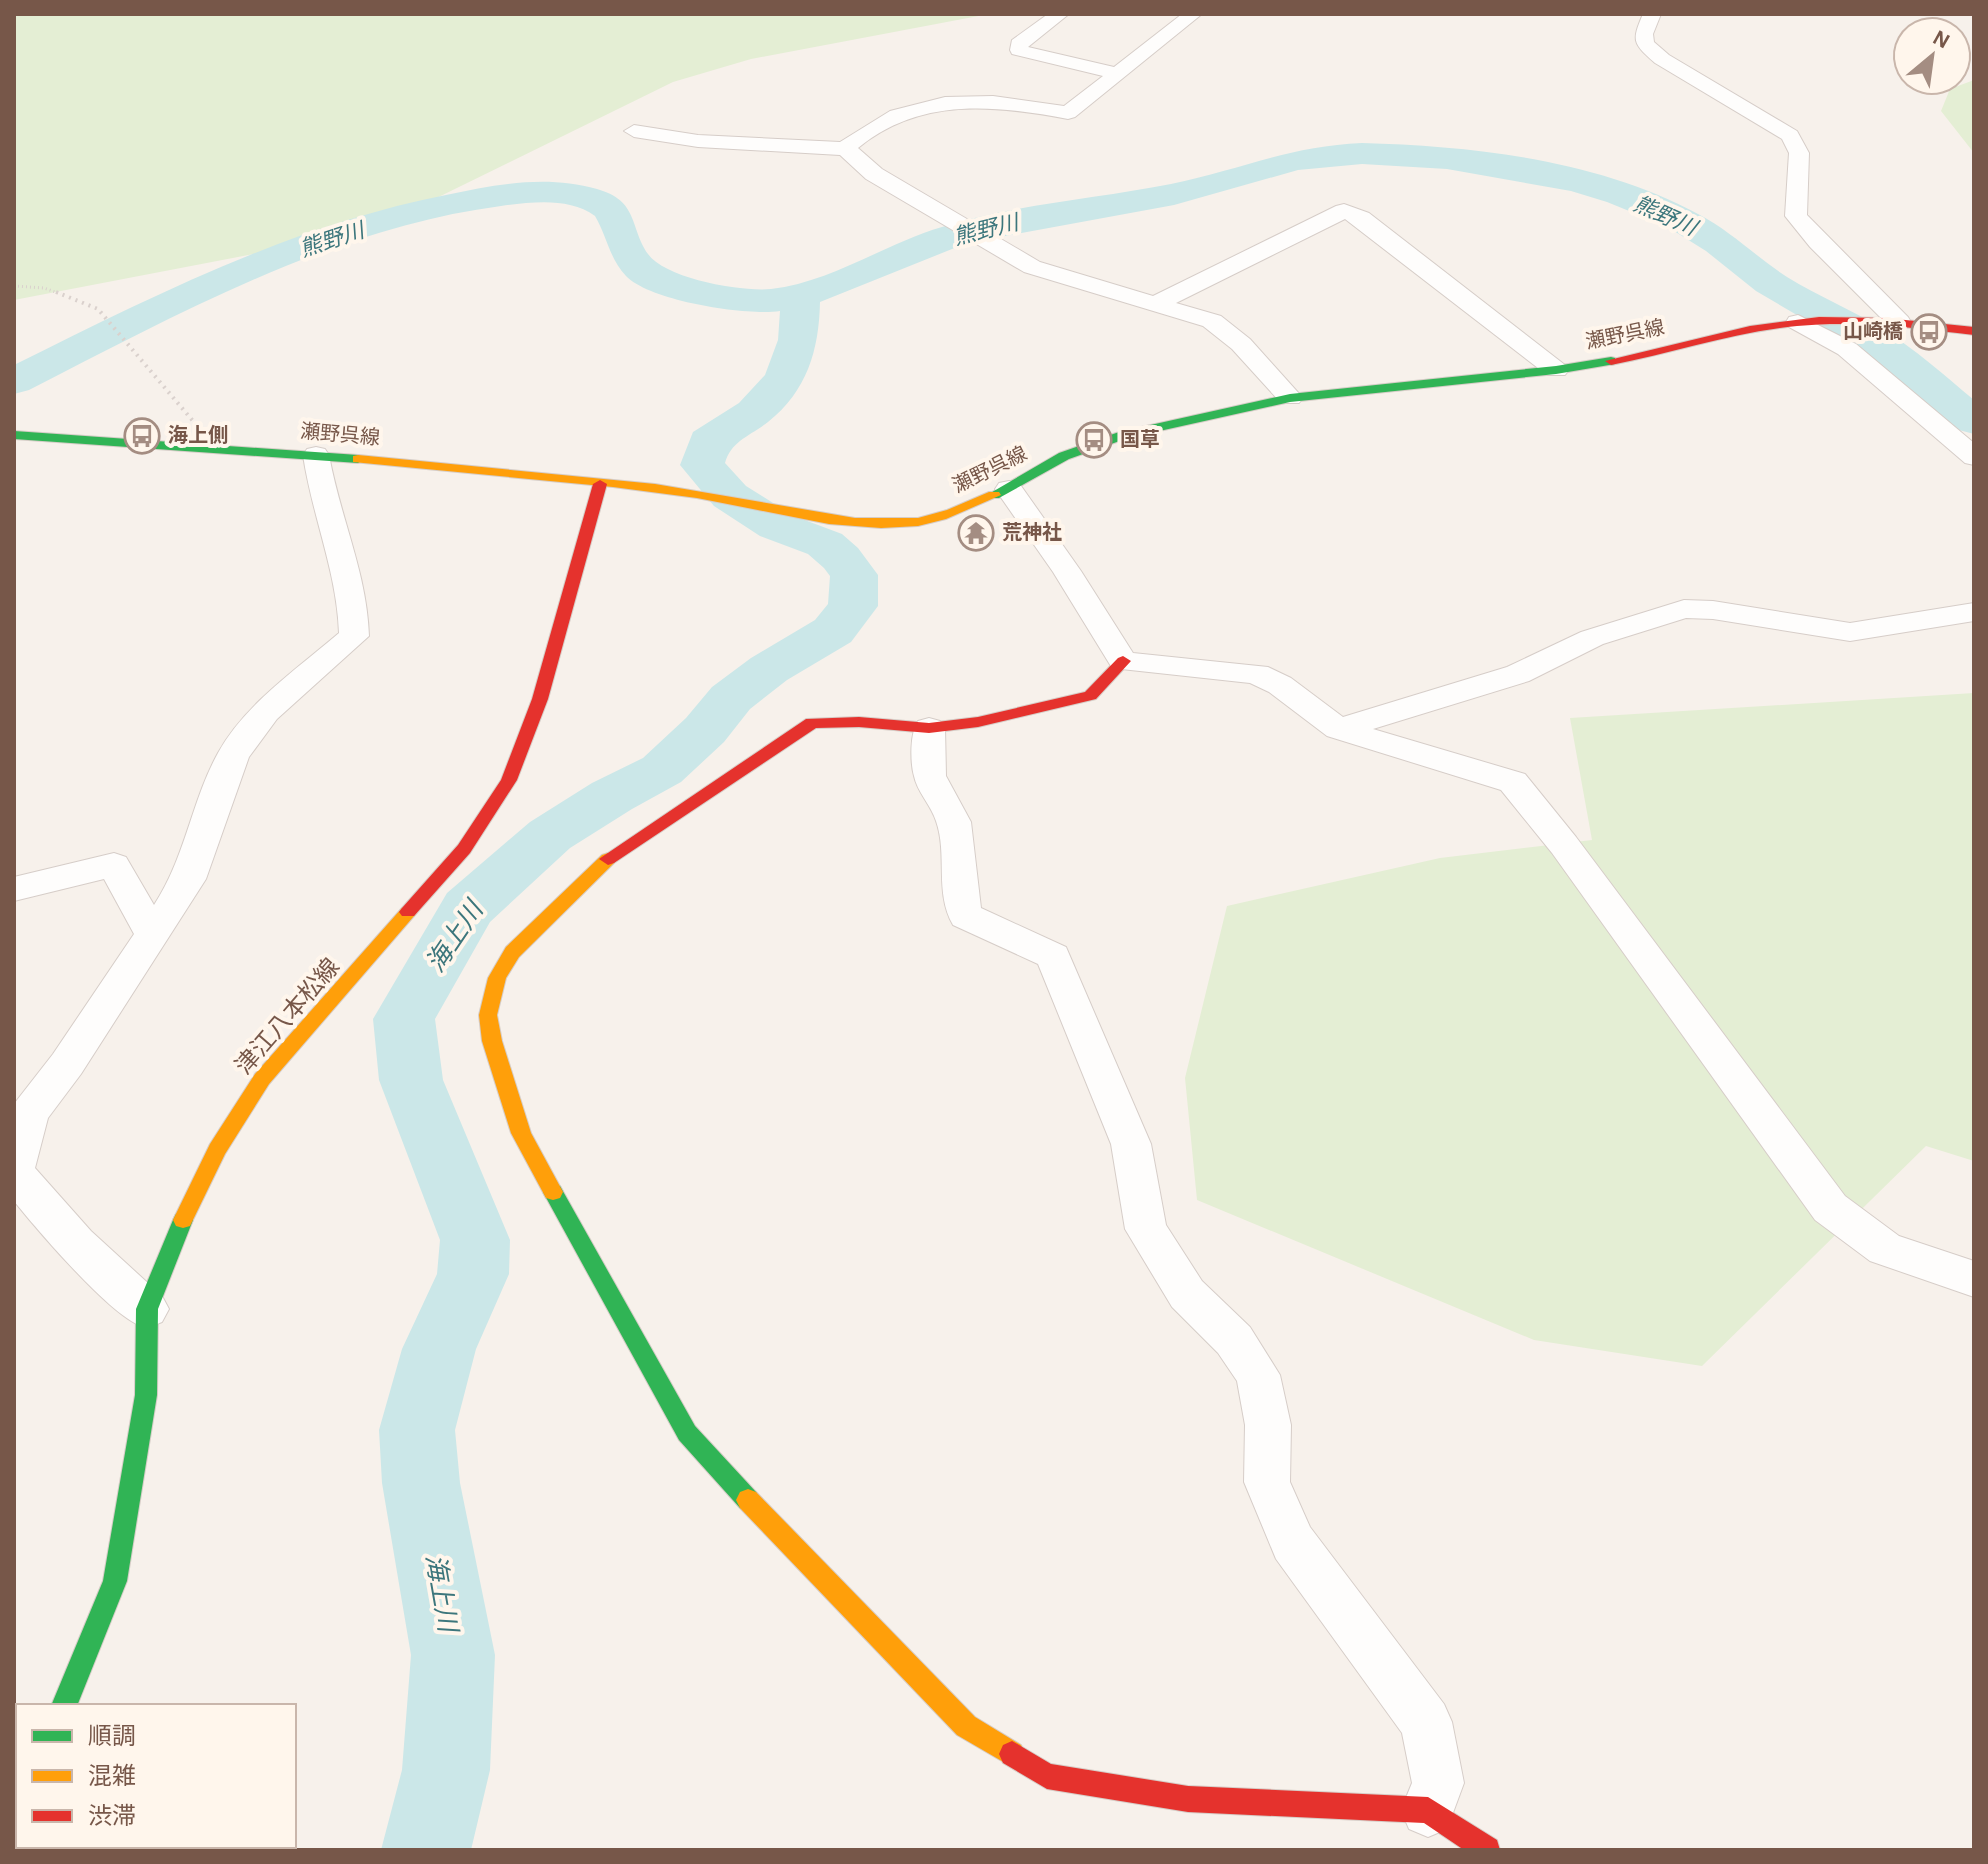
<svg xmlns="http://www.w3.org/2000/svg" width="1988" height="1864" font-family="'Alegreya Sans','Noto Sans JP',sans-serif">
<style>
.green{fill:#e4eed4}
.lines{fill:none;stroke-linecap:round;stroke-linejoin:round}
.river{fill:#cbe7e8;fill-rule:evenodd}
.street-casing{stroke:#d6cdc8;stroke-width:2}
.fast-casing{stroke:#d6cdc7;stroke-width:2}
.slow-casing{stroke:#d6cdc7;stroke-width:2}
.jam-casing{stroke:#d6cdc7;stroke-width:2}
.path-far1{stroke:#dad1cd;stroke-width:3;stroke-dasharray:1 3;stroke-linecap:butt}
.path{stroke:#dad1cd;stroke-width:4;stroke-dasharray:2 5;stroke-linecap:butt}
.street{fill:#fefdfc;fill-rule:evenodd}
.fast{fill:#30b455;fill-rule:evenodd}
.slow{fill:#ff9f0a;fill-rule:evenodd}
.jam{fill:#e5322d;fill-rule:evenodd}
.labels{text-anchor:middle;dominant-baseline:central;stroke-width:8;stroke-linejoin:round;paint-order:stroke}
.far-poi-label{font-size:20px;font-weight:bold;fill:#775749;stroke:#fff6ec;text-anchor:start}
.far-street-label{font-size:20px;fill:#775749;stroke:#fff6ec}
.far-water-label{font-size:22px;font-style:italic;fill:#3c767c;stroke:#fff6ec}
.street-label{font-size:24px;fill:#775749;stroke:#fff6ec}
.water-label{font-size:26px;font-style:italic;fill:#3c767c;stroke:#fff6ec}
</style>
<rect width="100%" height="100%" fill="#f7f1eb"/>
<path class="green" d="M14 14H989L751 59 673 82 412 210 290 247 14 300Z
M1974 80V153L1941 111 1950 89Z
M1974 693V1161L1926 1146 1702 1366 1534 1340 1197 1200 1185 1078 1227 906 1440 858 1592 840 1570 718Z"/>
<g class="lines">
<path class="river" d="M1362 143C1474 146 1598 160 1698 214 1731 231 1756 257 1787 277 1818 296 1852 310 1883 329 1916 350 1944 375 1974 400V434L1959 430 1867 356 1756 291 1706 251 1666 226 1607 202 1571 191 1447 169 1362 164 1298 170 1174 205 967 243 820 302C819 350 807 391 768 422 750 436 731 441 725 463L746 486 794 516 842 534 858 548 878 575V606L851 642 787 680 750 709 724 742 681 782 632 809 570 848 490 922 435 1019 443 1080 510 1240 509 1274 476 1349 455 1430 460 1483 495 1655 490 1770 471 1850H381L402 1770 411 1655 382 1483 379 1430 402 1349 437 1274 440 1240 379 1080 373 1019 447 893 530 822 592 783 643 758 686 718 712 687 751 658 815 620 828 604 830 576 824 568 808 554 760 536 714 506 680 465 693 432 739 403 765 375 778 340 780 311C746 316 650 301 626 276 609 258 607 236 595 216 569 197 532 202 501 206 333 228 178 314 29 390L14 394V365C153 296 293 225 446 195 497 184 547 175 597 189 639 201 629 226 648 254 666 279 742 292 771 289 832 282 884 244 942 227 1016 204 1095 199 1171 184 1240 170 1289 146 1362 143Z"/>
<defs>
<path id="street" d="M1048 14H1069L1028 47 1114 67 1182 14H1202L1075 117 1068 119C994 105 920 97 858 148L882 169 1040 262 1153 296 1336 206 1344 204 1369 213 1565 365 1569 370 1565 375H1547L1345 219 1176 303 1221 316 1250 339 1303 398 1299 403H1281L1232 349 1203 326 1024 272 866 179 840 155 698 147 634 137 624 131 634 125 698 135 840 142 890 111 945 97 993 96 1064 106 1103 76 1012 54 1010 50 1012 40Z
M1643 14H1661L1653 34 1654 42 1669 55 1797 131 1809 153 1807 215 1908 317 1911 322 1908 327H1890L1810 247 1785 216 1789 153 1782 139 1655 63C1633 43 1631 42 1643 14Z
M1798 315 1856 344 1974 443V465L1965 463 1838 354 1789 327 1786 322 1789 317Z
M316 447 325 449 329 455C340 517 367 573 369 636L277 719 249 757 206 879 81 1074 48 1118 35 1168 91 1231 162 1296 169 1309 162 1322C157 1324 150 1327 145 1327 115 1322 35 1227 14 1201V1104L53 1054 134 934 104 879 14 901V877L114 853 126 857 154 905C186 856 191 802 218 753 245 704 297 669 339 633 337 572 312 516 303 455L307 449Z
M1009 481 1019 483 1081 571 1133 653 1268 667 1291 678 1343 717 1507 667 1581 632 1684 600 1713 601 1850 623 1974 603V621L1850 641 1713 619 1686 618 1603 644 1529 681 1373 729 1525 774 1576 837 1845 1196 1899 1236 1974 1261V1297L1870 1261 1815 1220 1552 853 1501 790 1327 736 1269 692 1250 683 1112 668 1053 572 995 489 999 483Z
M929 718 940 721 945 728 946 776 971 822 981 908 1066 947 1151 1144 1166 1225 1202 1281 1250 1327 1280 1375 1291 1425 1290 1482 1310 1527 1444 1704 1452 1722 1464 1783 1447 1829 1428 1837 1409 1829 1401 1810 1412 1783 1402 1733 1276 1559 1244 1482 1245 1425 1237 1381 1218 1353 1172 1307 1125 1229 1111 1144 1038 964 953 925C934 892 948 855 936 821 931 805 917 792 914 776 910 762 910 732 918 721Z"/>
<path id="fast" d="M1611 357 1615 358V364L1556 374 1290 402 1128 438 1069 459 999 498H989L987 495 1059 453 1119 432 1290 394 1556 366Z
M14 431 358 455 365 459 358 463 14 439Z
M553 1184 560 1186 695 1426 756 1492 760 1500 756 1508 748 1511 740 1508 679 1440 543 1192 546 1186Z
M183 1212 190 1214 193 1220 158 1309 157 1395 127 1581 77 1706H51L103 1581 135 1395 136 1309 173 1220 176 1214Z
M18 1783V1815L14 1816V1784Z"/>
<path id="slow" d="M358 455 655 484 855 518H918L947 510 989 492H999L1001 495 946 519 918 526 881 528 829 524 697 498 613 487 353 462V456Z
M608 853 614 855 617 859 614 863 519 957 506 978 497 1015 502 1041 531 1133 563 1192 560 1198 553 1200 546 1198 511 1133 482 1041 479 1015 488 978 506 947 602 855Z
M408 906 414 908 417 912 414 916 269 1084 225 1154 190 1226 183 1228 176 1226 173 1220 210 1144 255 1074 402 908Z
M748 1489 756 1492 975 1717 1021 1745 1025 1754 1021 1763 1012 1767 957 1735 740 1508 736 1500 740 1492Z"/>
<path id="jam" d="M1819 317 1886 318 1974 327V335C1915 328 1856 320 1797 326 1734 332 1673 353 1611 365L1605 361 1750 326Z
M600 480 607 484 548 699 517 780 470 853 414 916H402L399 912 402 908 458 845 501 780 532 699 593 484Z
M1123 656 1131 661 1096 699 978 727 929 733 859 727 816 728 614 863 608 865 599 859 806 719 859 717 929 723 978 717 1085 692 1118 658Z
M1012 1741 1051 1764 1188 1786 1428 1797 1497 1840 1500 1850H1464L1424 1823 1188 1812 1047 1789 1003 1763 999 1754 1003 1745Z"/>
</defs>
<use href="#street" class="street-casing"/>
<use href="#fast" class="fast-casing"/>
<use href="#slow" class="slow-casing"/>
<use href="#jam" class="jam-casing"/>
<path class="path-far1" d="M14 286 44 288 61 294"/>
<path class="path" d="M56 292 98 309 193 421"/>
<use href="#street" class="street"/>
<use href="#fast" class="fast"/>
<use href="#slow" class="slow"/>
<use href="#jam" class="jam"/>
</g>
<defs>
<symbol id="bus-ring" viewBox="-11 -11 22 22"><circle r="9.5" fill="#fff6ec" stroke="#a48d82" stroke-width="1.5"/><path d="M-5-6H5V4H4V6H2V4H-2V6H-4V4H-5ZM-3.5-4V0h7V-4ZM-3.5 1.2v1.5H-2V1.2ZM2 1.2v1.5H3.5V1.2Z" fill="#a48d82"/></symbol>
<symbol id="temple-ring" viewBox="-11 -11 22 22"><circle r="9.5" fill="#fff6ec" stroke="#a48d82" stroke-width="1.5"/><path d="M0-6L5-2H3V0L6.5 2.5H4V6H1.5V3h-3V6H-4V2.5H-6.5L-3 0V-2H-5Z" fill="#a48d82"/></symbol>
</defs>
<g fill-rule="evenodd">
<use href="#bus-ring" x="1909" y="312" width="40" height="40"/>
<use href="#bus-ring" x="122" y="416" width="40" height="40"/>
<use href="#bus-ring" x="1074" y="420" width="40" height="40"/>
<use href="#temple-ring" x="956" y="513" width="40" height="40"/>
</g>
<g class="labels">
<g class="far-poi-label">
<text x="1903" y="332" text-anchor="end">山崎橋</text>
<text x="168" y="436">海上側</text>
<text x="1120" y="440">国草</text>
<text x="1002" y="533">荒神社</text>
</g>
<g class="far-street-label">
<text transform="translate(1625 335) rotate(-11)">瀬野呉線</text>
<text transform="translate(340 435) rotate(5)">瀬野呉線</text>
<text transform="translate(990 470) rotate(-26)">瀬野呉線</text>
</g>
<g class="far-water-label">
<text transform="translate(1665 216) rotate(24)">熊野川</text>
<text transform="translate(986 230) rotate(-14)">熊野川</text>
<text transform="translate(332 240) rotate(-18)">熊野川</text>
</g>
<g class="street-label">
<text transform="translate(288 1017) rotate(-49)">津江八本松線</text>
</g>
<g class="water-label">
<text transform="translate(455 937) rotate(-56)">海上川</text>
<text transform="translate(441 1593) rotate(80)">海上川</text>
</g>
</g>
<rect width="1988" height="1864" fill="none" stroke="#775749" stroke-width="32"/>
<rect x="16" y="1704" width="280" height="144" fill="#fff6ec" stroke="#c9b6ab" stroke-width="2"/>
<rect x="32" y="1730" width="40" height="12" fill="#30b455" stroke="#c9b6ab" stroke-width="2"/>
<text x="88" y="1744" font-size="24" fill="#775749">順調</text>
<rect x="32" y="1770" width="40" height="12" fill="#ff9f0a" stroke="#c9b6ab" stroke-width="2"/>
<text x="88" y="1784" font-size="24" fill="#775749">混雑</text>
<rect x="32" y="1810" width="40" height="12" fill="#e5322d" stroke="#c9b6ab" stroke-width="2"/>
<text x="88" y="1824" font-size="24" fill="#775749">渋滞</text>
<g transform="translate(1932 56) rotate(29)"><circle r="38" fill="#fff6ec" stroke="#c9b6ab" stroke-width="2"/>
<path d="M0-6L14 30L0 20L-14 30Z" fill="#a48d82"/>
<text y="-12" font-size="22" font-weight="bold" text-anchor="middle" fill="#775749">N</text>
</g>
</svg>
